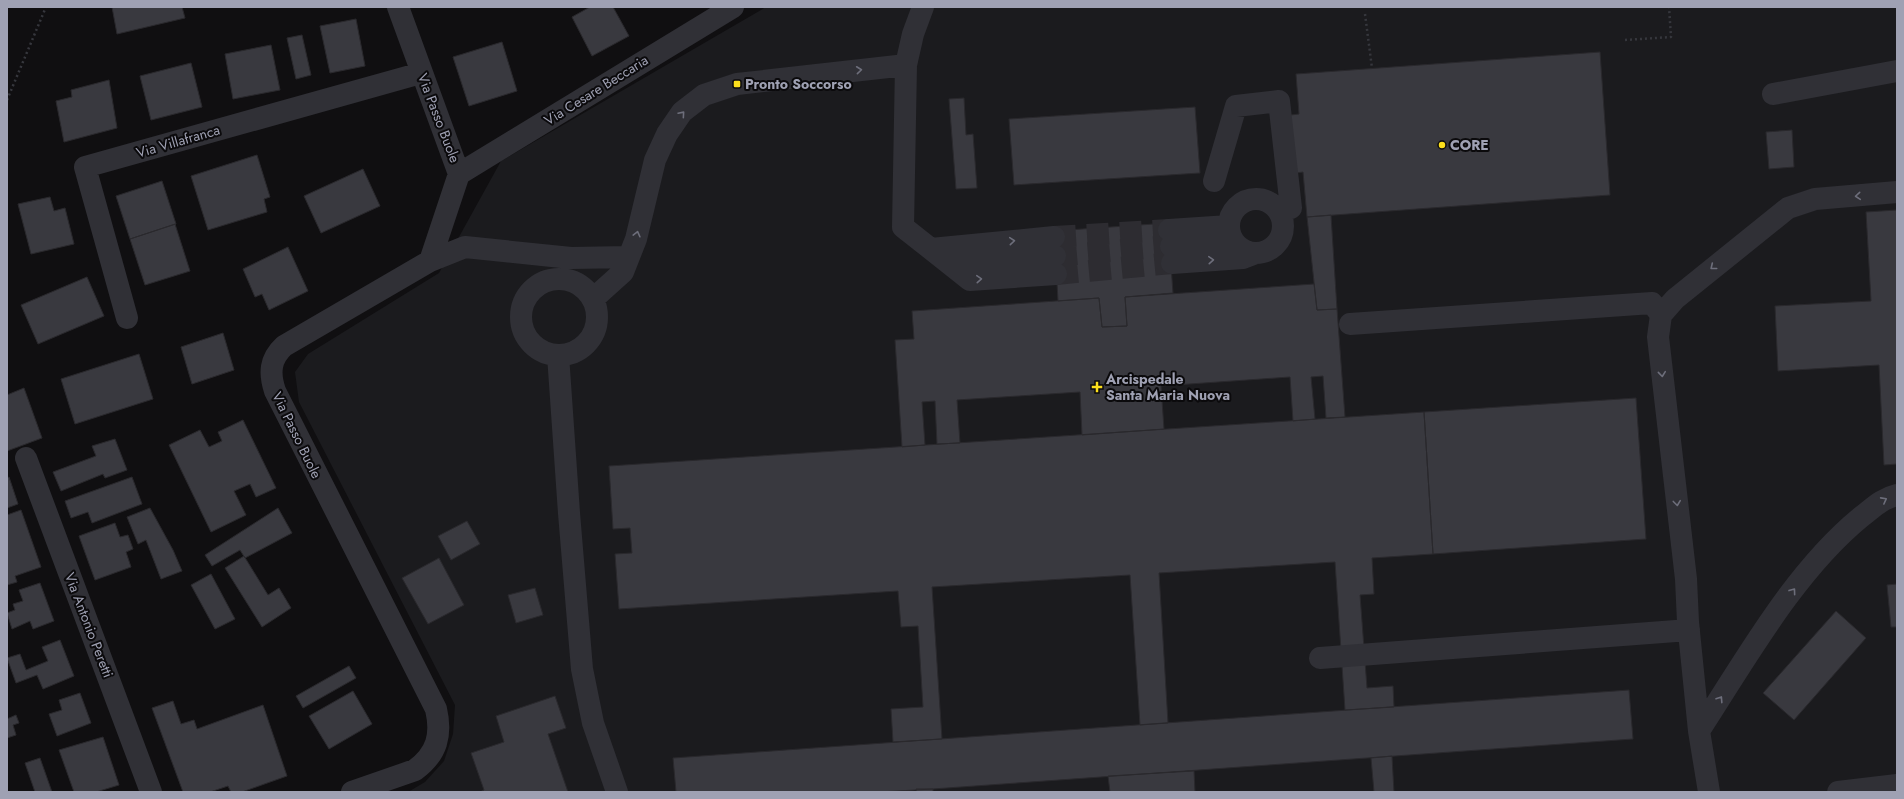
<svg xmlns="http://www.w3.org/2000/svg" width="1904" height="799" font-family="Jost,sans-serif">
<style>
.built{fill:#1b1b1e}
.building{fill:#39393f;stroke:#2a292d}
.lines{fill:none;stroke-linecap:round;stroke-linejoin:round}
.minor-tunnel{stroke:#2d2c31;stroke-width:22;stroke-dasharray:22 11;stroke-linecap:butt}
.path{stroke:#36373d;stroke-width:2.5;stroke-dasharray:2 3;stroke-linecap:butt}
.minor{stroke:#303036;stroke-width:22}
.oneway{stroke:#6d6e7b}
.poi-dot{fill:#fcdf1c;stroke:#0b0a0c;stroke-width:1.5}
.labels{text-anchor:middle;dominant-baseline:central;stroke-width:4;stroke-linejoin:round;paint-order:stroke}
.poi-label{font-size:14px;font-weight:bold;fill:#9fa1b3;stroke:#0b0a0c;text-anchor:start}
.street-label{font-size:14px;fill:#9fa1b3;stroke:#0b0a0c}
</style>
<rect width="100%" height="100%" fill="#100f11"/>
<path class="built" d="M766 7H1897V792H408L425 782 444 761 453 734 455 705 299 402 295 372 308 354 439 273 501 161Z"/>
<path class="building" d="M112 7H182L185 18 117 34Z
M590 7H613L629 36 592 56 572 17Z
M356 19 365 66 330 73 320 26Z
M302 35 311 75 296 79 287 38Z
M502 42 517 91 469 106 453 57Z
M271 45 280 90 233 99 225 54Z
M1600 52 1610 195 1307 217 1303 172 1280 175 1275 117 1299 114 1296 74Z
M191 63 202 107 151 120 140 76Z
M109 80 117 128 64 142 56 101 72 97 71 90Z
M964 98 966 135 973 134 977 188 956 189 949 99Z
M1195 107 1200 173 1014 185 1009 119Z
M1792 130 1794 167 1769 169 1766 132Z
M257 155 270 197 264 199 267 212 208 230 191 176Z
M363 169 380 206 321 233 304 196Z
M162 181 176 224 130 239 116 196Z
M50 197 54 211 65 208 74 244 31 254 18 204Z
M1897 210V464L1884 465 1879 365 1778 371 1775 306 1871 301 1866 212Z
M1331 215 1337 309 1317 310 1307 217Z
M1168 223 1173 293 1125 297 1127 326 1102 327 1099 298 1058 301 1054 231Z
M175 224 190 271 145 285 130 239Z
M288 247 308 291 269 310 262 294 255 297 243 269Z
M87 277 104 316 38 344 21 305Z
M1314 284 1317 310 1337 309 1345 417 1326 418 1323 376 1311 377 1315 419 1293 421 1290 377 1161 386 1164 429 1082 435 1080 392 957 400 960 443 937 444 935 401 922 402 925 445 902 447 895 340 914 339 912 311 1099 298 1102 327 1127 326 1125 297Z
M223 333 234 370 192 384 181 347Z
M139 354 153 399 75 424 61 379Z
M24 388 42 438 7 451V395Z
M1636 398 1646 539 1433 554 1424 412Z
M1424 412 1433 554 1372 558 1374 594 1360 595 1367 688 1393 686 1394 707 1345 710 1335 562 1159 573 1168 723 1140 725 1130 575 932 587 942 739 893 742 891 709 923 707 918 626 901 627 898 591 619 609 615 554 632 553 630 528 613 529 609 466Z
M243 420 276 488 256 497 250 484 234 491 246 515 211 532 169 445 200 430 209 447 222 441 218 432Z
M115 439 127 470 105 478 103 474 61 491 53 472 96 456 92 446Z
M9 477 18 504 7 508V478Z
M132 477 142 504 92 523 88 512 71 518 65 501Z
M150 508 173 550 182 571 161 579 146 540 138 544 127 517Z
M278 508 292 533 245 558 240 550 212 566 205 555Z
M21 510 41 567 15 576 17 582 7 585V515Z
M467 521 480 544 451 560 438 536Z
M115 523 120 537 128 535 133 549 126 552 131 567 95 580 79 536Z
M244 556 268 595 279 588 291 608 262 627 225 568Z
M439 558 464 605 428 624 402 578Z
M211 574 235 619 215 629 191 585Z
M40 583 54 621 33 629 30 621 12 629 7 613 15 610 13 604 23 601 19 590Z
M1897 584V627H1891L1887 585Z
M535 588 543 615 516 623 508 595Z
M1836 611 1866 638 1794 720 1763 693Z
M60 640 74 676 43 689 37 675 16 683 7 658 20 654 26 670 48 661 42 647Z
M349 666 356 678 303 708 296 696Z
M1629 690 1633 739 933 789 879 792H676L673 758Z
M353 691 372 724 329 749 309 716Z
M80 693 91 723 57 736 49 714 62 710 59 700Z
M555 696 566 728 548 734 568 792H480L484 790 471 753 504 742 496 716Z
M173 701 181 724 194 720 197 729 263 705 287 776 242 792H231L228 786 210 792H183L152 708Z
M16 715 19 723 13 725 16 735 7 738V719Z
M103 737 119 785 96 792H74L59 750Z
M1392 756 1394 792H1374L1371 758Z
M40 758 52 792H35L25 763Z
M1194 771 1195 792H1110L1108 776Z
M916 789H933V792H917Z"/>
<g class="lines">
<path class="minor-tunnel" d="M1054 237 1169 230
M1055 256 1171 246
M1056 274 1172 263"/>
<path class="path" d="M1365 14 1372 68
M1625 40 1671 37 1669 7
M7 100 46 7"/>
<path class="minor" d="M923 7 913 34 906 65 903 227 970 280 1056 274
M1773 94 1897 71
M459 174 733 7
M1214 181 1236 106 1279 101 1291 208 1275 207
M1229 226a27 27 0 1 1 54 0a27 27 0 1 1-54 0Z
M1169 230 1229 226
M1171 246 1234 243
M931 249 1054 237
M430 261 465 247 571 258 629 257
M1172 263 1243 258 1256 253
M951 265 1055 256
M521 317a38 38 0 1 1 76 0a38 38 0 1 1-76 0Z
M593 299 623 272 636 239 655 160 667 134 682 112 704 95 737 84 906 65
M127 318 85 167 421 73
M1350 324 1652 303 1661 315
M558 355 569 513 582 669 593 723 617 792
M26 458 151 792
M1320 658 1689 630
M1699 731C1746 659 1794 572 1861 517 1874 507 1881 499 1897 495
M352 792 415 770C437 754 442 735 436 709L275 391C269 373 270 359 284 346L430 261 459 174 398 7
M1709 792 1699 731 1688 622 1686 579 1658 337 1661 315 1675 299 1788 208 1815 199 1897 192
M1838 792 1897 785"/>
</g>
<defs><path id="oneway-chevron" d="M-2-3.5L2.5 0L-2 3.5" fill="none" stroke-width="1.6" stroke-linecap="round" stroke-linejoin="round"/></defs>
<g class="oneway">
<use href="#oneway-chevron" transform="translate(859 70) rotate(-6)"/>
<use href="#oneway-chevron" transform="translate(682 114) rotate(-49)"/>
<use href="#oneway-chevron" transform="translate(1858 196) rotate(175)"/>
<use href="#oneway-chevron" transform="translate(637 234) rotate(-76)"/>
<use href="#oneway-chevron" transform="translate(1012 241) rotate(-5)"/>
<use href="#oneway-chevron" transform="translate(1211 260) rotate(-4)"/>
<use href="#oneway-chevron" transform="translate(1713 267) rotate(141)"/>
<use href="#oneway-chevron" transform="translate(979 279) rotate(-4)"/>
<use href="#oneway-chevron" transform="translate(1662 374) rotate(84)"/>
<use href="#oneway-chevron" transform="translate(1884 500) rotate(-28)"/>
<use href="#oneway-chevron" transform="translate(1677 503) rotate(83)"/>
<use href="#oneway-chevron" transform="translate(1793 591) rotate(-54)"/>
<use href="#oneway-chevron" transform="translate(1720 699) rotate(-57)"/>
</g>
<g class="poi-dot">
<rect x="733" y="80" width="8" height="8" rx="2"/>
<circle cx="1442" cy="145" r="4"/>
<path d="M1095 381h4v4h4v4h-4v4h-4v-4h-4v-4h4z"/>
</g>
<g class="labels">
<g class="poi-label">
<text x="745" y="84">Pronto Soccorso</text>
<text x="1450" y="145">CORE</text>
<text x="1106" y="379">Arcispedale<tspan x="1106" dy="16">Santa Maria Nuova</tspan></text>
</g>
<g class="street-label">
<text transform="translate(596 90) rotate(-32)">Via Cesare Beccaria</text>
<text transform="translate(439 118) rotate(69)">Via Passo Buole</text>
<text transform="translate(178 141) rotate(-16)">Via Villafranca</text>
<text transform="translate(297 435) rotate(64)">Via Passo Buole</text>
<text transform="translate(89 625) rotate(69)">Via Antonio Peretti</text>
</g>
</g>
<rect width="1904" height="799" fill="none" stroke="#9fa1b3" stroke-width="16"/>
</svg>
